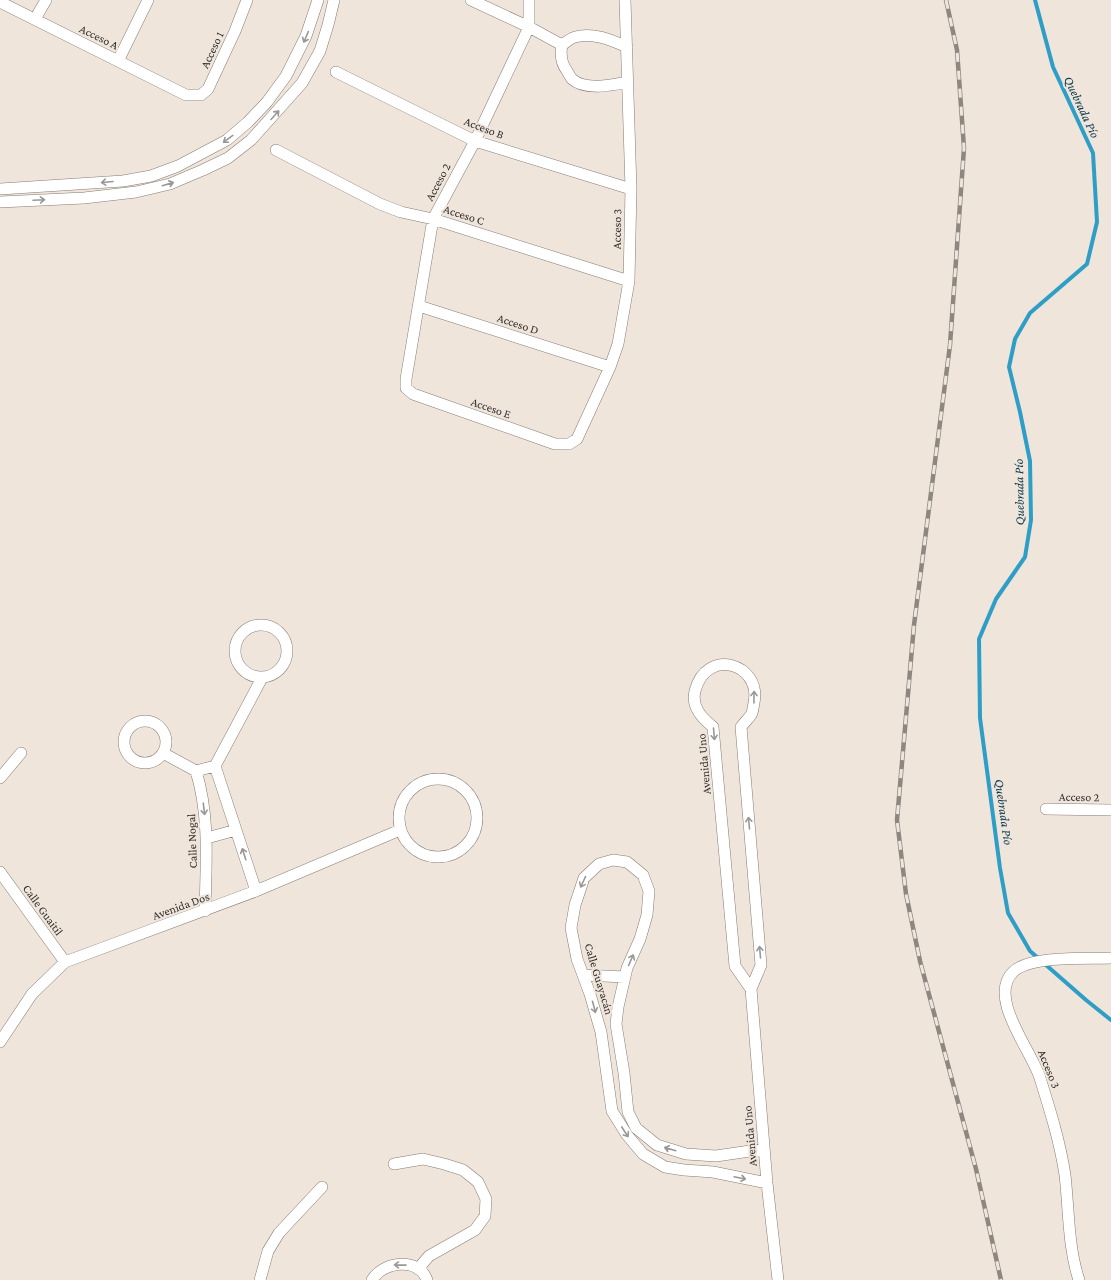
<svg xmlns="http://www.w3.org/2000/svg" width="1111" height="1280" font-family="'Crimson Pro',serif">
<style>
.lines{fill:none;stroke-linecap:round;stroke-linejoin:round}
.stream{stroke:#2f9ec7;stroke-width:4}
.minor-casing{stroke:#857c73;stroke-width:12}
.minor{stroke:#fff;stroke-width:11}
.rail-casing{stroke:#8d8780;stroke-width:4.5}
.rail{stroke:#efe5db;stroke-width:3;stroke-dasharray:9;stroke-linecap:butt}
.oneway{stroke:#9a9896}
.labels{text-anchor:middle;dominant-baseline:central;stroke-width:4;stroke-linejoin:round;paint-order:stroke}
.street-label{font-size:12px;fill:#35312e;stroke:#efe5db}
.water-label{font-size:13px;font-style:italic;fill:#0e3d4f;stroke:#efe5db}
</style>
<rect width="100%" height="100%" fill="#efe5db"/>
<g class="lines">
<path class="stream" d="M1035 0 1053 67 1093 153 1097 222 1087 264 1030 313 1015 339 1009 367 1020 412 1030 461 1031 520 1025 557 996 599 979 639 980 718 1000 868 1008 913 1030 951 1086 1000 1111 1020"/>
<defs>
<path id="minor" d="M471 0 529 27 562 45
M529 0V27L475 141 433 219 406 379V388L413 394 555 444H569L577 439 610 367 618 344 629 281 631 189 625 0
M0 2 186 95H201L208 89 235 31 247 0
M35 19 46 0
M627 47C611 40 593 32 575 37 571 38 566 42 562 45 560 55 561 63 567 71 569 74 570 77 572 79 585 91 613 85 628 82
M118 61 148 0
M336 72 475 141 631 189
M276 150 380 204 401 212 433 219 629 281
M0 189 123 181 151 176 178 166 227 140 248 122 267 102 286 76 306 36 318 0
M0 202 84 198 136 192 170 184 203 170 228 158 251 140 302 83 320 51 328 25 334 0
M419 306 610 367
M235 651a26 26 0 1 1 52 0a26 26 0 1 1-52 0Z
M124 742a21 21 0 1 1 42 0a21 21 0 1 1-42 0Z
M163 753 196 771 215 766 262 678
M215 766 256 891
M196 771C210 817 206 864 205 911
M0 778 21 753
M399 818a39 39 0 1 1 78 0a39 39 0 1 1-78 0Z
M1046 809 1111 810
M207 838 236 830
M0 872 65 962
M583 975 625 977
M751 989 735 966 713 727C702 718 691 707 695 691 706 647 762 663 754 703 753 707 753 712 751 715 748 719 744 723 741 727L761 965 751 989 767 1183 778 1280
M0 1042 32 994 65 962 256 891 400 830
M764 1149 716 1156 686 1154 657 1145 636 1128 628 1112 624 1073 616 1024 618 1007 627 968 640 939 647 915 649 891 643 875 627 862 613 860 599 864 584 878 575 905 571 928 577 959 590 994 601 1032 612 1111 627 1135 643 1154 665 1167 684 1170 713 1172 767 1183
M394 1164 423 1159 444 1164 463 1170 478 1182 486 1199 485 1216 475 1230 429 1256 418 1269
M260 1280 268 1251 279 1233 322 1187
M372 1280C383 1261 419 1257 427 1280
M1079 1280C1068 1247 1069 1210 1065 1175 1060 1142 1050 1110 1040 1078 1032 1051 987 998 1013 972 1030 955 1087 959 1111 958"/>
</defs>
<use href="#minor" class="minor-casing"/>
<use href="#minor" class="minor"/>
<defs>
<path id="rail" d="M946 0 957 50 964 148 950 345 914 625 897 820 906 894 920 961 976 1169 1001 1280"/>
</defs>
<use href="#rail" class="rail-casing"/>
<use href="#rail" class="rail"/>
</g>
<defs><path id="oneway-shaft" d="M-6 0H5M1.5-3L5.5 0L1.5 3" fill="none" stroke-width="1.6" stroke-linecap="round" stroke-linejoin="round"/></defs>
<g class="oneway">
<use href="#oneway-shaft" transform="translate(306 37) rotate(113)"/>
<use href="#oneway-shaft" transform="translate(275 115) rotate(-48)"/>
<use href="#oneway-shaft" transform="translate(228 139) rotate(144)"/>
<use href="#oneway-shaft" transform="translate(107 182) rotate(175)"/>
<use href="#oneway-shaft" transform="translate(168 184) rotate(-16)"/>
<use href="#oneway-shaft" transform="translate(39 200) rotate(-3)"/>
<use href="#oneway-shaft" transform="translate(754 697) rotate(-89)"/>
<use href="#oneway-shaft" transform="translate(714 734) rotate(85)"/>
<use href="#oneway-shaft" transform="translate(204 809) rotate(83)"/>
<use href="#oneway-shaft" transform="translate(749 823) rotate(-95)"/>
<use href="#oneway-shaft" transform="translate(244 854) rotate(-108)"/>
<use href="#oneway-shaft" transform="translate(583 882) rotate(115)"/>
<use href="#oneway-shaft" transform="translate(760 952) rotate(-95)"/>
<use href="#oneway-shaft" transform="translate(631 960) rotate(-66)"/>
<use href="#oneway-shaft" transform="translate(594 1007) rotate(75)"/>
<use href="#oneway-shaft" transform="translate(625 1132) rotate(57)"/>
<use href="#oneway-shaft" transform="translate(670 1149) rotate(-164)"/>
<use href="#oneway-shaft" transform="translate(740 1178) rotate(12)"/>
<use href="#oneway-shaft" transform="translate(400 1265) rotate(-179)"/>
</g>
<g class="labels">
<g class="street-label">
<text transform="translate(99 37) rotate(26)">Acceso A</text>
<text transform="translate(212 50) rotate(-65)">Acceso 1</text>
<text transform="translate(484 128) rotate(21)">Acceso B</text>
<text transform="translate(438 182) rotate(-62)">Acceso 2</text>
<text transform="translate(464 215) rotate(18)">Acceso C</text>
<text transform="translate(617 229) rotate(-89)">Acceso 3</text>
<text transform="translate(518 324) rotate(18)">Acceso D</text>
<text transform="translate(491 408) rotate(19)">Acceso E</text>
<text transform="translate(704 764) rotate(-95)">Avenida Uno</text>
<text transform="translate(1079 797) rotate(1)">Acceso 2</text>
<text transform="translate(192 841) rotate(-92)">Calle Nogal</text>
<text transform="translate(181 906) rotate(-20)">Avenida Dos</text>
<text transform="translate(43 910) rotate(54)">Calle Guaitil</text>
<text transform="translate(599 979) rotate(73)">Calle Guayacán</text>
<text transform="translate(1049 1069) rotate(68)">Acceso 3</text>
<text transform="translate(750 1136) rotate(-95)">Avenida Uno</text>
</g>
<g class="water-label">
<text transform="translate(1082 107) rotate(65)">Quebrada Pío</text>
<text transform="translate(1019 492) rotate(-91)">Quebrada Pío</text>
<text transform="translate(1004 812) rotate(82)">Quebrada Pío</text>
</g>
</g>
</svg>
